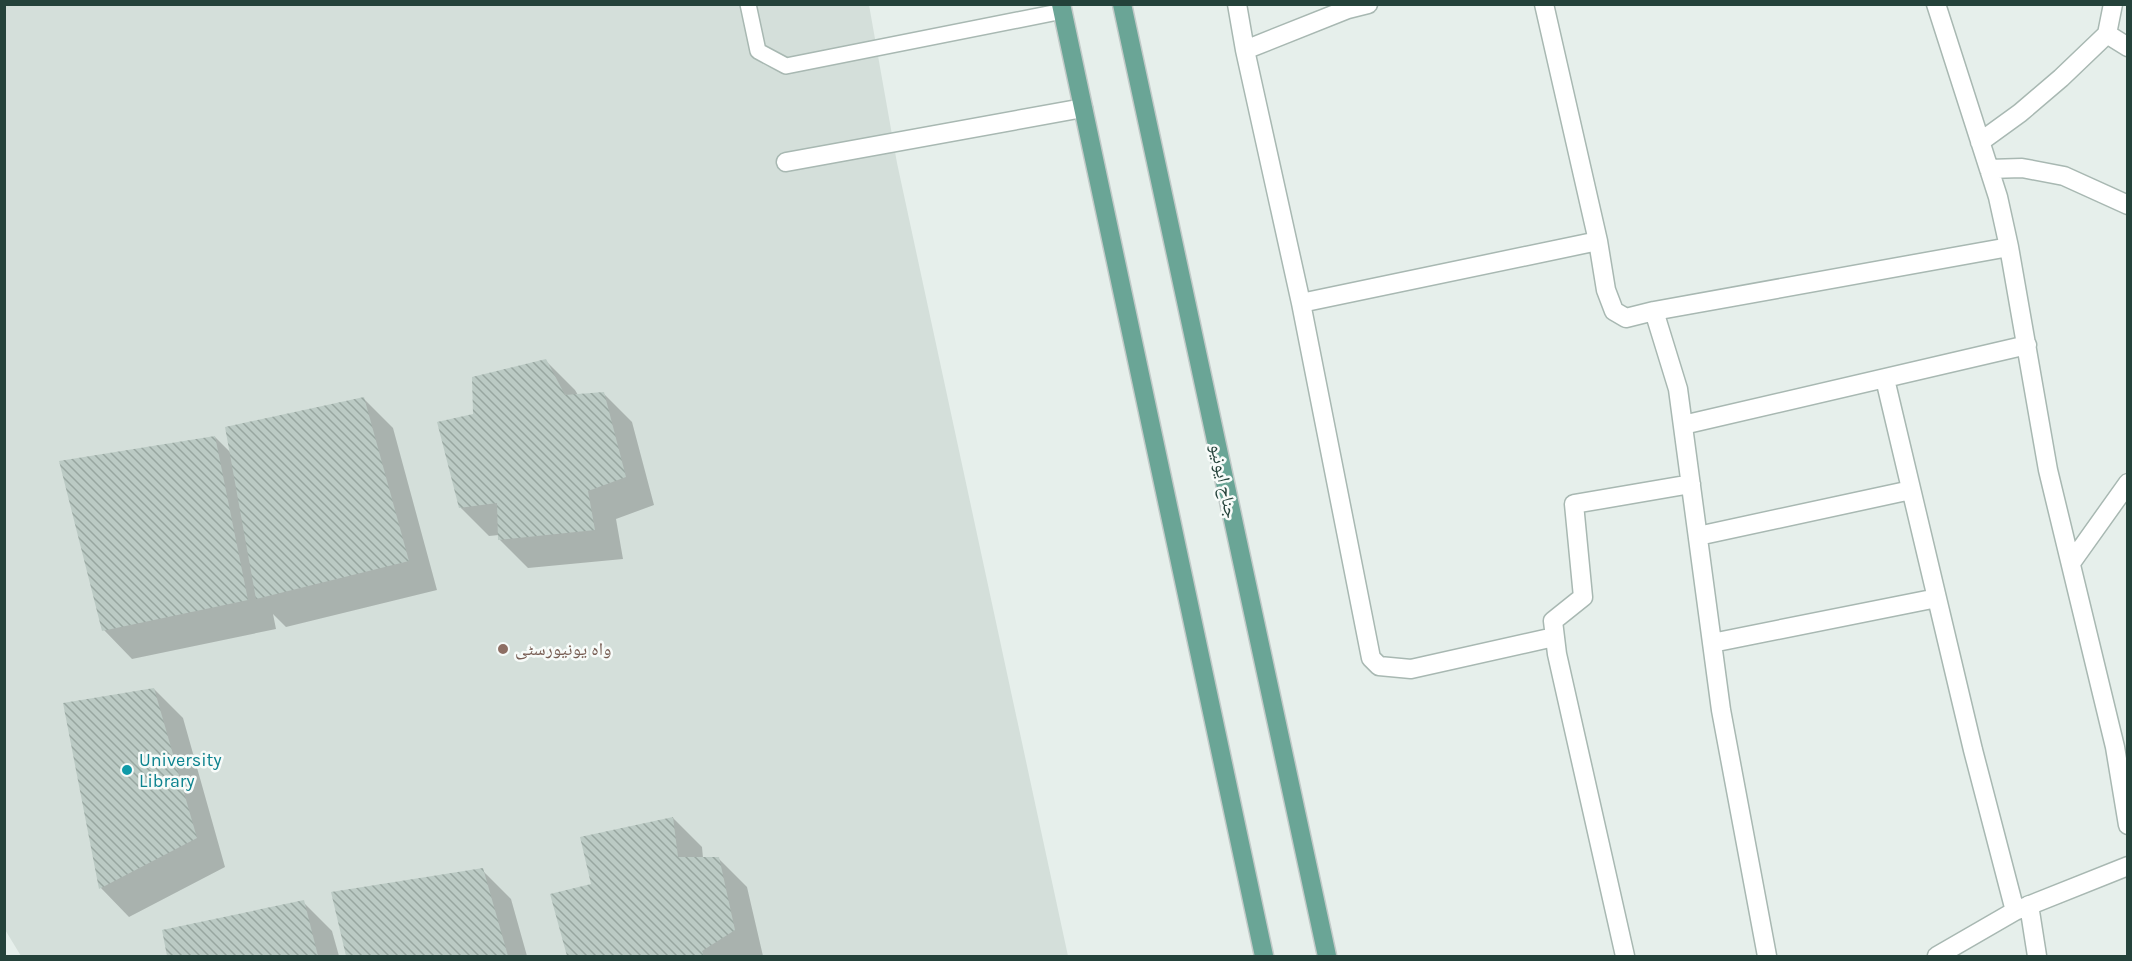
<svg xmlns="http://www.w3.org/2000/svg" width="2132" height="961" font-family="Karla,'Noto Naskh Arabic',sans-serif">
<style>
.built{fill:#d4dfda}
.shadow{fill:#0003}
.building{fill:url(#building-back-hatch)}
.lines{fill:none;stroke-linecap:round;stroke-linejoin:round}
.service-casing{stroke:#a8b8b2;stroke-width:18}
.minor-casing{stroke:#a8b8b2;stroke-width:21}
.primary-casing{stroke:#c2cac8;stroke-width:21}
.service{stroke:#fff;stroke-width:15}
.minor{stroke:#fff;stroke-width:18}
.primary{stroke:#6aa596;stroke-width:18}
.education-dot{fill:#8d6e63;stroke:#f7fbf9;stroke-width:2}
.culture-dot{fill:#0f9aa8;stroke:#f7fbf9;stroke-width:2}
.labels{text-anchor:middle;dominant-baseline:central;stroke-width:5;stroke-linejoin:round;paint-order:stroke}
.street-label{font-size:18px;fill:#24423a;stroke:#f7fbf9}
.education-label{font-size:18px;fill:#785e54;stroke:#f7fbf9;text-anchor:start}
.culture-label{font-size:18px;fill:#0d838f;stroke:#f7fbf9;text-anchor:start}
</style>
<defs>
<pattern id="building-back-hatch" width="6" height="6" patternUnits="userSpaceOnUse" patternTransform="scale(1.5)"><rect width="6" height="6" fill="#bbcac4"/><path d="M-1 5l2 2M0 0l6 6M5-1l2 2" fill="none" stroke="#98a6a0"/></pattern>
</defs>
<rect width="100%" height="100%" fill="#e6efeb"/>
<path class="built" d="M4 5H869L897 163 1068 956H21L4 928Z"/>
<path class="shadow" d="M546 361 575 390 578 395 603 393 632 422 654 505 616 519 623 559 528 568 499 539V535L489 536 460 507 475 415Z
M364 399 393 428 437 590 286 627 273 614 276 629 132 659 104 630 215 437 231 453Z
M154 689 183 718 225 867 129 917 101 888 65 704Z
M673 818 702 847 703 858H718L747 887 763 956H569L552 895 593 885Z
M482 870 511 899 527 956H347L333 894Z
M303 902 332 931 339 956H169L164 931Z"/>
<path class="building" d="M546 359 565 395 604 392 626 477 588 491 595 530 498 540 497 503 459 508 437 422 473 414 472 377Z
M364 397 409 561 256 599 225 427Z
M215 436 248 600 102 631 59 461Z
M154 688 197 838 99 889 63 703Z
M673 817 678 857H719L735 930 702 951 704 956H567L550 894 591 884 580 837Z
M483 868 508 956H346L331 892Z
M304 900 318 956H167L162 930Z"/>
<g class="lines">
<defs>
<path id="service" d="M748 4 758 51 786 66 1063 11"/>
<path id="minor" d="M1237 4 1245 50 1301 303 1371 658 1379 666 1411 669 1554 637
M1936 4 1998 197 2009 247 2048 470 2115 747 2128 825
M2107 34 2128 47
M1245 50 1348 9 1368 4
M1980 142 2020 113 2061 78 2107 34 2113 4
M786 162 1083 108
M1989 169 2022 168 2064 176 2128 205
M1598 241 1606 290 1614 311 1626 318 1654 311
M1301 303 1598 241 1544 4
M1885 379 1973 750 2015 911
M1683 425 2027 345
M1698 536 1911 490
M2071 563 2128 483
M1712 643 1937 598
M2029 905 2037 956
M1625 956 1557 654 1553 621 1583 597 1574 504 1691 484
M1767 956 1721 710 1678 389 1654 311 2009 247
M1937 956 2015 911 2128 866"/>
<path id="primary" d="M1061 4 1264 956
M1122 4 1327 956"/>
</defs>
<use href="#service" class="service-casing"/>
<use href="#minor" class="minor-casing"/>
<use href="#primary" class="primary-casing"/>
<use href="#service" class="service"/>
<use href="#minor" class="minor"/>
<use href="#primary" class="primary"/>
</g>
<circle class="education-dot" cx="503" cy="649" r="6"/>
<circle class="culture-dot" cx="127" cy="770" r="6"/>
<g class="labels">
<g class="street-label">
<text transform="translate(1224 481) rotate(78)">جناح ایونیو</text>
</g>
<g class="education-label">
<text x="515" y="649">واہ یونیورسٹی</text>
</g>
<g class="culture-label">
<text x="139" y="760">University<tspan x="139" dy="21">Library</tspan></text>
</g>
</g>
<rect width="2132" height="961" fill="none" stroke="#24423a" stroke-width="12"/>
</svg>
